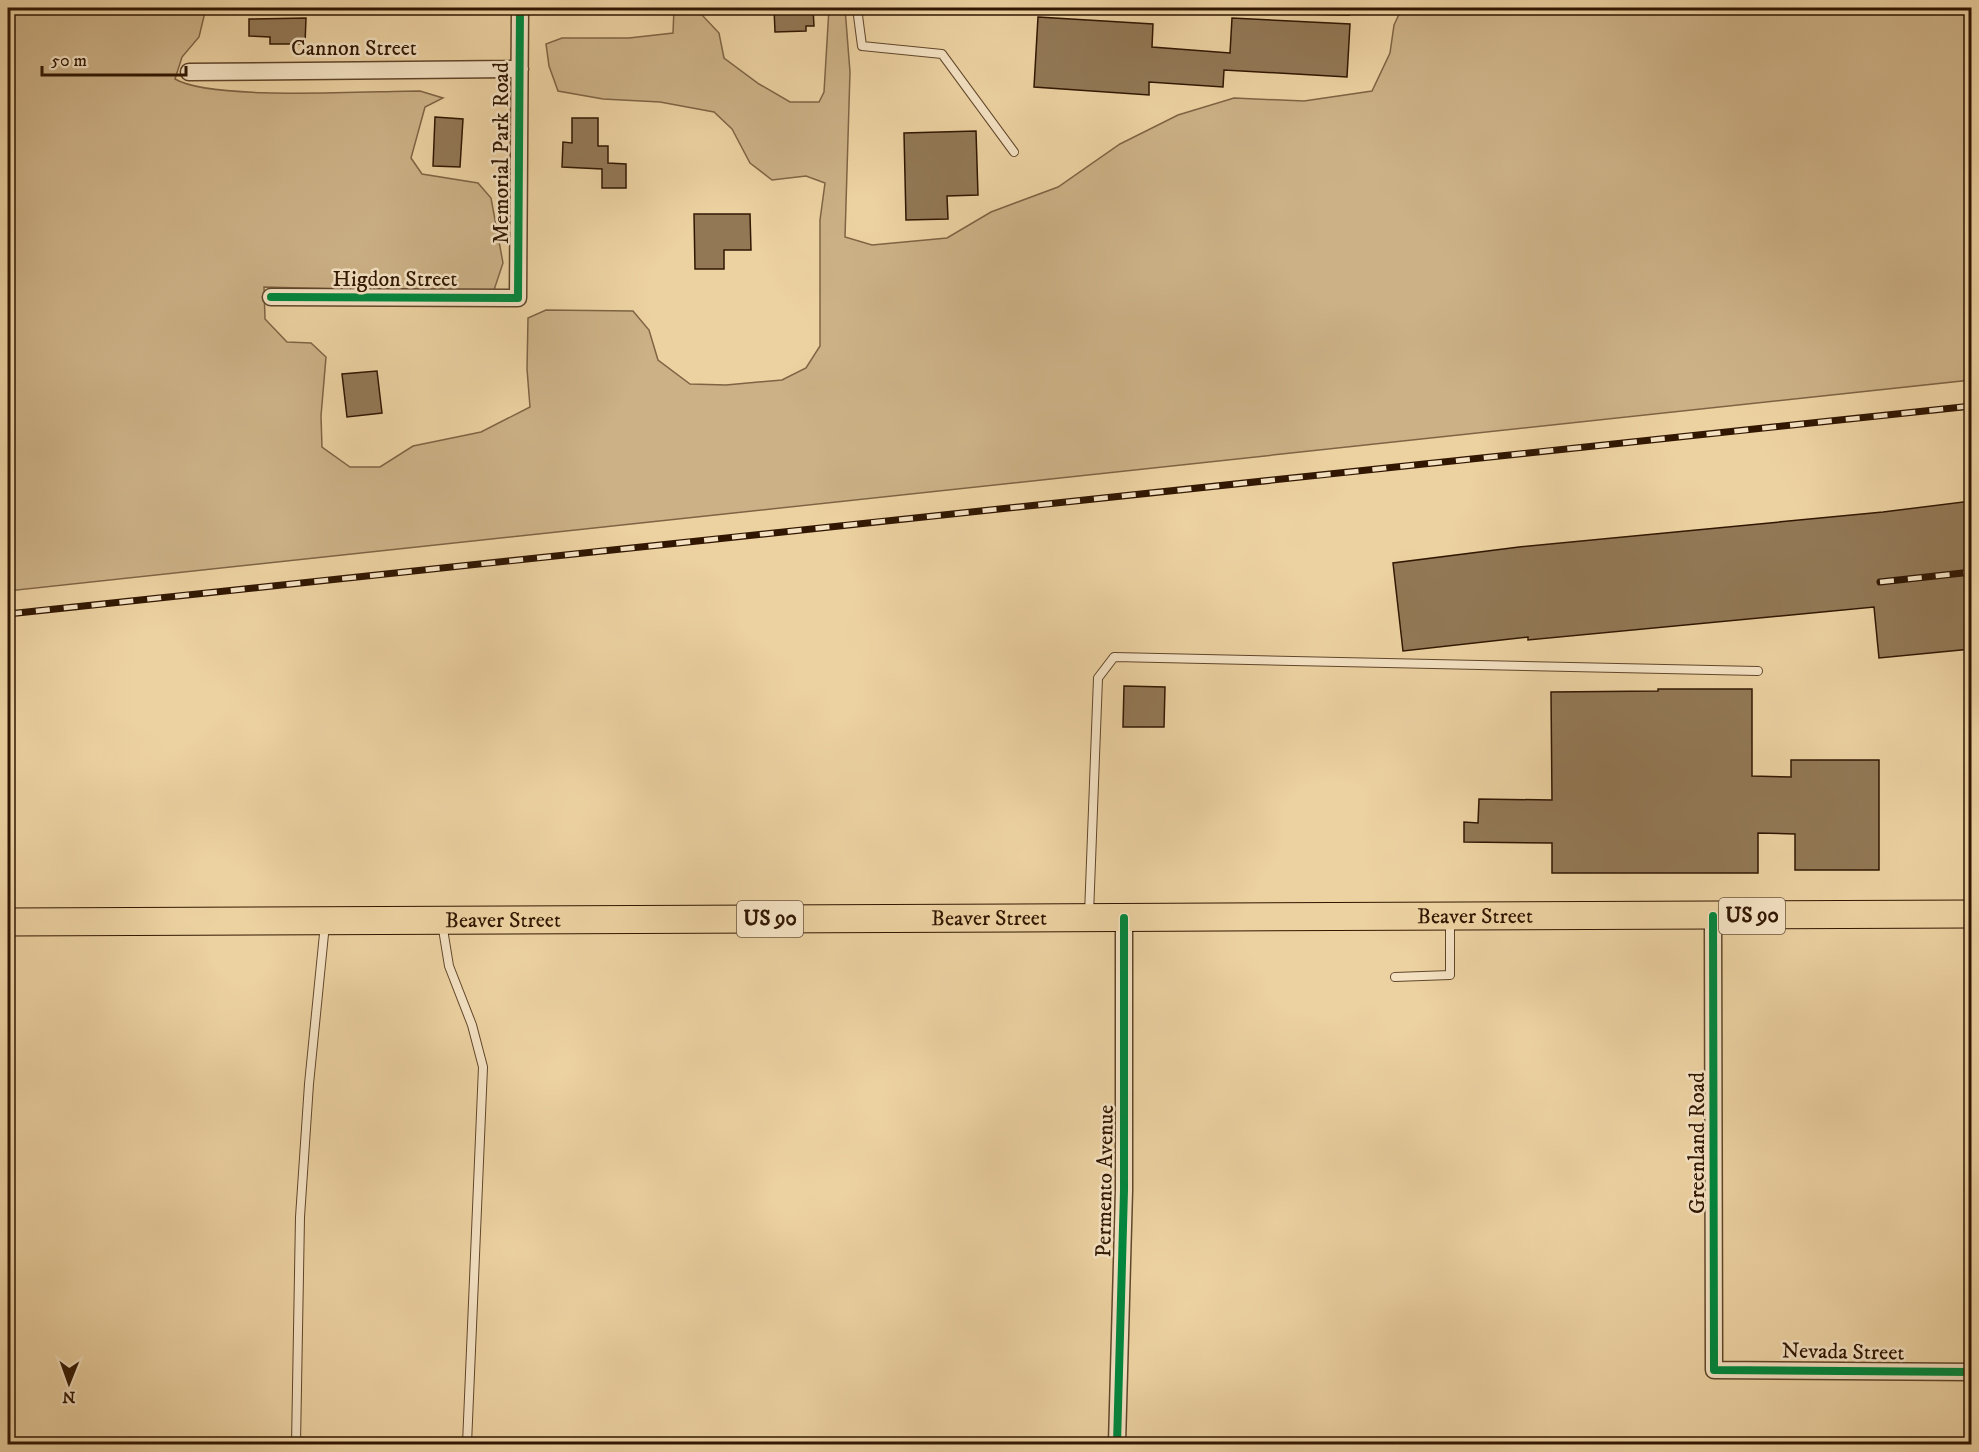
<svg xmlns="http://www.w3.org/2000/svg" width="1979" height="1452" font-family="'IM FELL DW Pica',serif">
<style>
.green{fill:#ccb186;stroke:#7e6444;stroke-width:1.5}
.building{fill:#927855;stroke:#311702;stroke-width:1.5}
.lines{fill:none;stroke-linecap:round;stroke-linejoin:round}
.service-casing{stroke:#60462a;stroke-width:10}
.minor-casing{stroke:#60462a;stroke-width:19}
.primary-casing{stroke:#311702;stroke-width:29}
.service{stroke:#f3e1c2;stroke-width:8}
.minor{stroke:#f3e1c2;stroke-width:16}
.primary{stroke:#ecd1a1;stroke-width:27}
.rail-casing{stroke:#311702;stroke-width:7}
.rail{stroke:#f3e1c2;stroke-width:4.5;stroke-dasharray:14;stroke-linecap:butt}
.cycleway-casing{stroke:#f3e1c2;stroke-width:11}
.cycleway{stroke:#00873e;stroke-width:8}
.labels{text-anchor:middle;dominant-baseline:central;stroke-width:5;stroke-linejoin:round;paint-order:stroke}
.shield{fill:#f3e1c2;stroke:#6b543c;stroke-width:1.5}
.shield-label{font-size:21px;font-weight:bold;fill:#311702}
.street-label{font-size:22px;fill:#311702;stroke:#f3e1c2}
</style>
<rect width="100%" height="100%" fill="#ecd1a1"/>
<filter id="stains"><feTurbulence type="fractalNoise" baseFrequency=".00333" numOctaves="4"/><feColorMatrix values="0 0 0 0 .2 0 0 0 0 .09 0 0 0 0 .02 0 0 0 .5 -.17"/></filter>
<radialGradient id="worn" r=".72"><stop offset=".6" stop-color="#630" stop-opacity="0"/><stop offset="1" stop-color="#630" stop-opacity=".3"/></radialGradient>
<path class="green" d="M8 8H206L199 37 182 57 175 79C212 101 370 91 420 91L443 98 425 107 411 158 422 174 478 183 491 198 503 263 493 293 264 287 265 319 287 342 311 343 326 357 321 416 322 447 350 467H380L413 446 481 432 530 407 527 369 528 318 546 310 633 311 649 330 658 360 690 384 726 385 782 380 806 368 820 346V220L825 183 806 176 772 180 750 163 732 129 714 112 660 102 603 99 558 91 549 66 546 44 562 38H629L673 33 674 8H701L702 15 719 33 724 58 759 84 790 102H819L824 92 829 8H845L850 72 845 237 872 245 947 238 991 212 1058 187 1120 144 1178 115 1234 98 1304 101 1372 91 1390 53 1394 25 1402 8H1971V380L8 591Z"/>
<path class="building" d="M774 8H813L814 26H806V31L775 32Z
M1038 17 1153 24 1152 47 1230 53 1232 18 1350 24 1347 77 1224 70 1223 87 1149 82V95L1034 87Z
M306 18 305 44H270V37L249 36V19Z
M435 117 463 119 460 167 433 166Z
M572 118H598V146H608V163L626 164V188H602V169L562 167 563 142 572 143Z
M976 131 978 195 947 196 948 219 906 220 904 133Z
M694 214H750L751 250H724V269H695Z
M377 371 382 413 347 417 342 374Z
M1971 501V649L1879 658 1874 607 1528 640V637L1403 651 1393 563 1519 547 1883 512Z
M1124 686 1165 687 1164 727H1123Z
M1658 689H1752V776L1791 777V760H1879V870H1795V834L1758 833V873H1552V843L1464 842V822L1478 823 1479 799 1552 800 1551 692 1658 691Z"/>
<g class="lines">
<defs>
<path id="service" d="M857 8 862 46 942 54 1014 152
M1241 8 1348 11
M1089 914 1098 678 1114 657 1758 671
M442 923 449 966 472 1025 483 1067 467 1444
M1395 977 1450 975V920
M296 1444 300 1217 309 1084 325 924"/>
<path id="minor" d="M189 72 520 69
M271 297 518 298 520 8
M1713 916 1714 1370 1972 1372
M1117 1444 1124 1190V918"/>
<g id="primary">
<path id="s1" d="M8 922 1972 914"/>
</g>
</defs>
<use href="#service" class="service-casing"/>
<use href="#minor" class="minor-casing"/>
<use href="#primary" class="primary-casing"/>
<use href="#service" class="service"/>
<use href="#minor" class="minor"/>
<use href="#primary" class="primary"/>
<defs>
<path id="rail" d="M1880 582 1972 572
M8 614 1972 406"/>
</defs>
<use href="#rail" class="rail-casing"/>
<use href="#rail" class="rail"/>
<defs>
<path id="cycleway" d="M271 297 518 298 520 8
M1713 916 1714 1370 1972 1372
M1117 1444 1124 1190V918"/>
</defs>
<use href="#cycleway" class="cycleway-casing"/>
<use href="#cycleway" class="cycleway"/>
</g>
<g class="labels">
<g class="shield">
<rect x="1719" y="898" width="66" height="36" rx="4.5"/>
<rect x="737" y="901" width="66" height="36" rx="4.5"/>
</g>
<g class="shield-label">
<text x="1752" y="916">US 90</text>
<text x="770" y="919">US 90</text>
</g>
<g class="street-label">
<text x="354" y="48">Cannon Street</text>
<text transform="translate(501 153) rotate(-90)">Memorial Park Road</text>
<text x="395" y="279">Higdon Street</text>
<text stroke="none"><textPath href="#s1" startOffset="1467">Beaver Street</textPath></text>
<text stroke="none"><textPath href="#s1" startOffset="981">Beaver Street</textPath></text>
<text stroke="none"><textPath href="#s1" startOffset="495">Beaver Street</textPath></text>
<text transform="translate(1697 1143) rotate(-90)">Greenland Road</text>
<text transform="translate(1105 1181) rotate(-89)">Permento Avenue</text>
<text transform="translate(1843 1352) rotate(1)">Nevada Street</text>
</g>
</g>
<rect width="1979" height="1452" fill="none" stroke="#ecd1a1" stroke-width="30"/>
<rect x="9" y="9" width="1961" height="1434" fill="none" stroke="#311702" stroke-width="3"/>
<rect x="15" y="15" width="1949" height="1422" fill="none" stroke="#311702" stroke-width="1.5"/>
<g transform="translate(69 1383) rotate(181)" stroke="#f3e1c2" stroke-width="4.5" paint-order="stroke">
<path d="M0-4.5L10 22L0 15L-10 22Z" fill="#311702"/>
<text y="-9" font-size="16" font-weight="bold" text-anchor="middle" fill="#311702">N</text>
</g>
<path d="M42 66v9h144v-9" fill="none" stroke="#311702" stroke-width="3"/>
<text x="51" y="66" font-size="18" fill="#311702" stroke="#f3e1c2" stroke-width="4.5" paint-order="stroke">50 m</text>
<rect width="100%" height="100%" filter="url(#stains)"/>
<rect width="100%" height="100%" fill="url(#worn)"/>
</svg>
